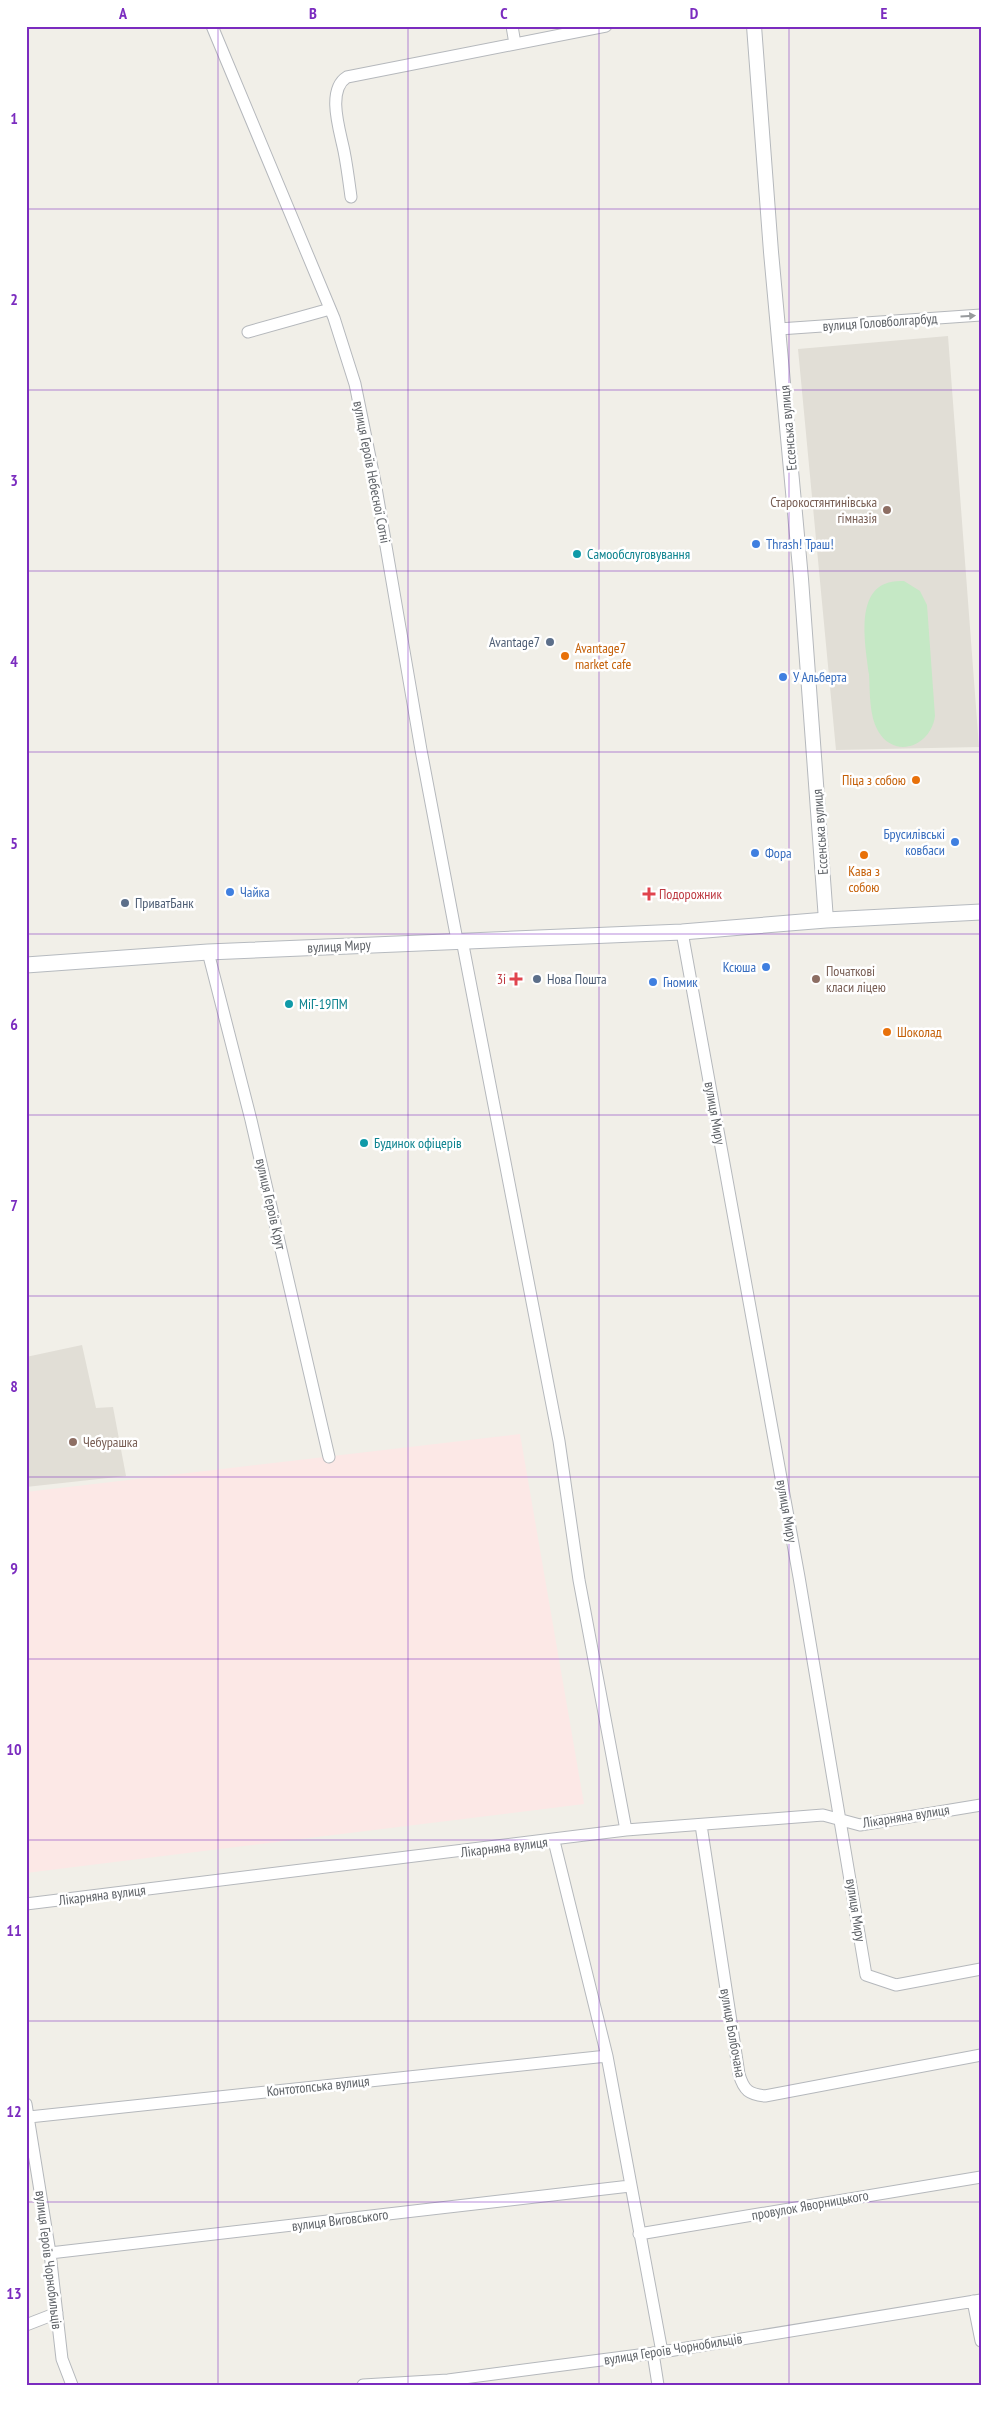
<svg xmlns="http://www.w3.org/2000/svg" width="1007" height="2411" font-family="'PT Sans Narrow',sans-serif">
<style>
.education{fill:#e1ded6}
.medical{fill:#fce8e6}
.green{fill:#c5e8c5}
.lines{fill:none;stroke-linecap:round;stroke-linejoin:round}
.minor-casing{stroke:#b5b8bc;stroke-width:13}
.tertiary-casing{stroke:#b5b8bc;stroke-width:16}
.secondary-casing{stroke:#b6babf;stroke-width:17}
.minor{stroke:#fff;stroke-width:11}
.tertiary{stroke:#fff;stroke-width:14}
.secondary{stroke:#fff;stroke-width:15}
.oneway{fill:#979a9d}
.grid{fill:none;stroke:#7b2cbf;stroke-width:1;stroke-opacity:0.55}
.education-dot{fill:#8d6e63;stroke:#fff;stroke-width:2}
.shop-dot{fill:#3f7fe0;stroke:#fff;stroke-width:2}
.culture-dot{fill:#0f9aa8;stroke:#fff;stroke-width:2}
.service-dot{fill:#5c6f8a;stroke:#fff;stroke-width:2}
.food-dot{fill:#e8710a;stroke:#fff;stroke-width:2}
.health-dot{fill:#e0444e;stroke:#fff;stroke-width:2}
.labels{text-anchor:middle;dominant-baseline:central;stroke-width:5;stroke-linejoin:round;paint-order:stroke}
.street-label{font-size:14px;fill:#5f6368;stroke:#fff}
.education-label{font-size:14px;fill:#785e54;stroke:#fff;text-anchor:start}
.shop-label{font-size:14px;fill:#366cbe;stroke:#fff;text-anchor:start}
.culture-label{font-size:14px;fill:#0d838f;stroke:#fff;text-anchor:start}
.service-label{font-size:14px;fill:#4e5e75;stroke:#fff;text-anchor:start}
.food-label{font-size:14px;fill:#c56008;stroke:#fff;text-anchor:start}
.health-label{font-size:14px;fill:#be3a42;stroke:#fff;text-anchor:start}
.neatline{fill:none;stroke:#7b2cbf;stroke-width:2}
.grid-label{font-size:16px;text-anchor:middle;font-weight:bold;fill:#7b2cbf}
</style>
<rect width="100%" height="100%" fill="#f1efe8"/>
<path class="education" d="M948 336 979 747 836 750 798 349Z
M82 1345 96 1408 113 1407 126 1476 26 1487V1357Z"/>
<path class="medical" d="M520 1434 584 1804 26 1873V1492Z"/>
<path class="green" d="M904 581 920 591 927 605 935 716C931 746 895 760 878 731 869 715 870 692 869 674 865 641 852 578 904 581Z"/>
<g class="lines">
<defs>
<path id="minor" d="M212 26 334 318 355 384 375 482 421 750 457 940
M512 26 515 44
M351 197C349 182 347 166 344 151 340 131 326 90 347 77L606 26
M779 329 981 315
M248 332 330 309
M682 932 799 1577 866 1975 896 1985 981 1969
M462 940 559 1441 579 1580 626 1830
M208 952 251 1120 329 1457
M701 1825 739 2074C744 2091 749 2094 765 2096L981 2055
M554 1841 607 2056 662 2352
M26 1904 626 1830 823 1815 860 1825 981 1805
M26 2104 50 2253 62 2359 72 2385
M29 2117 607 2056
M639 2234 981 2177
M50 2253 630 2186
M973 2301 981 2341
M26 2325 57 2313
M653 2353 658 2385
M363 2385 448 2380 662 2352 981 2300"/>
<path id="tertiary" d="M754 26 771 252 801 579 826 920"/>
<path id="secondary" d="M26 965 208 952 682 932 826 920 981 912"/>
</defs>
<use href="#minor" class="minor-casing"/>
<use href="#tertiary" class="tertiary-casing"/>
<use href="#secondary" class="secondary-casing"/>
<use href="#minor" class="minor"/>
<use href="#tertiary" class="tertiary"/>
<use href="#secondary" class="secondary"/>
</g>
<defs><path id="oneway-solid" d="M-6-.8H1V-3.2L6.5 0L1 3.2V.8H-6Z" transform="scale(1.25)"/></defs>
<use class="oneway" href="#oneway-solid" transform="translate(968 316) rotate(-4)"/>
<path class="grid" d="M218 26V2385M408 26V2385M599 26V2385M789 26V2385M26 209H981M26 390H981M26 571H981M26 752H981M26 934H981M26 1115H981M26 1296H981M26 1477H981M26 1659H981M26 1840H981M26 2021H981M26 2202H981"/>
<g class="education-dot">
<circle cx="887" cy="510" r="5"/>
<circle cx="816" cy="979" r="5"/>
<circle cx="73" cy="1442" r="5"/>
</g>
<g class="shop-dot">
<circle cx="756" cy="544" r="5"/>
<circle cx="783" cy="677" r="5"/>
<circle cx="955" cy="842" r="5"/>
<circle cx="755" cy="853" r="5"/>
<circle cx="230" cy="892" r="5"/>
<circle cx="766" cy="967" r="5"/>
<circle cx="653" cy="982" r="5"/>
</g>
<g class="culture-dot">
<circle cx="577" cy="554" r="5"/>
<circle cx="289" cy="1004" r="5"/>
<circle cx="364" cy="1143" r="5"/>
</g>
<g class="service-dot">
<circle cx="550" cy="642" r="5"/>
<circle cx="125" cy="903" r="5"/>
<circle cx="537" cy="979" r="5"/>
</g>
<g class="food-dot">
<circle cx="565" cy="656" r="5"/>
<circle cx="916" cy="780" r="5"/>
<circle cx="864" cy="855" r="5"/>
<circle cx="887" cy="1032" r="5"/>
</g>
<g class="health-dot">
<path d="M646.5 886.5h5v5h5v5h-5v5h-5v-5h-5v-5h5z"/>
<path d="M513.5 971.5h5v5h5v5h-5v5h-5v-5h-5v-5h5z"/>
</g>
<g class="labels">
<g class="street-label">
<text transform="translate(880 322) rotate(-4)">вулиця Головболгарбуд</text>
<text transform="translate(788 428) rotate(-95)">Ессенська вулиця</text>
<text transform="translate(372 472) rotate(79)">вулиця Героїв Небесної Сотні</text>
<text transform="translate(820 832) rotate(-94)">Ессенська вулиця</text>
<text transform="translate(339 946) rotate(-3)">вулиця Миру</text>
<text transform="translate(715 1113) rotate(80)">вулиця Миру</text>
<text transform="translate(271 1204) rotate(77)">вулиця Героїв Крут</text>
<text transform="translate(787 1511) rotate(80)">вулиця Миру</text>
<text transform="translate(906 1816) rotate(-9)">Лікарняна вулиця</text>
<text transform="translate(504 1847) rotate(-7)">Лікарняна вулиця</text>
<text transform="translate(102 1895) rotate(-7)">Лікарняна вулиця</text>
<text transform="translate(856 1910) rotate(81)">вулиця Миру</text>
<text transform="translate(733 2033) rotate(80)">вулиця Болбочана</text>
<text transform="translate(318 2086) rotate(-6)">Контотопська вулиця</text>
<text transform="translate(810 2205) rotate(-10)">провулок Яворницького</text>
<text transform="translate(340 2220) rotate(-7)">вулиця Виговського</text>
<text transform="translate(49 2260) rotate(83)">вулиця Героїв Чорнобильців</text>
<text transform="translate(673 2349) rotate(-9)">вулиця Героїв Чорнобильців</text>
</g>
<g class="education-label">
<text x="877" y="502" text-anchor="end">Старокостянтинівська<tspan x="877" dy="16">гімназія</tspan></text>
<text x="826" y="971">Початкові<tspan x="826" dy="16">класи ліцею</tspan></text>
<text x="83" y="1442">Чебурашка</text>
</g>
<g class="shop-label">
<text x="766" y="544">Thrash! Траш!</text>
<text x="793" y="677">У Альберта</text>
<text x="945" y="834" text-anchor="end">Брусилівські<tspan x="945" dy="16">ковбаси</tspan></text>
<text x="765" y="853">Фора</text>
<text x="240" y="892">Чайка</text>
<text x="756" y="967" text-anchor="end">Ксюша</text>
<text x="663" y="982">Гномик</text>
</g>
<g class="culture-label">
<text x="587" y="554">Самообслуговування</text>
<text x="299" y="1004">МіГ-19ПМ</text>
<text x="374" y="1143">Будинок офіцерів</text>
</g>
<g class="service-label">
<text x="540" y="642" text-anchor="end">Avantage7</text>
<text x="135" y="903">ПриватБанк</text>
<text x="547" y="979">Нова Пошта</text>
</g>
<g class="food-label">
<text x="575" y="648">Avantage7<tspan x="575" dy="16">market cafe</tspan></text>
<text x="906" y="780" text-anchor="end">Піца з собою</text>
<text x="864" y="871" text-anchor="middle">Кава з<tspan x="864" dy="16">собою</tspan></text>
<text x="897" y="1032">Шоколад</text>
</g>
<g class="health-label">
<text x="659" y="894">Подорожник</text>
<text x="506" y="979" text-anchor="end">3і</text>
</g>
</g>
<rect width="1007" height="2411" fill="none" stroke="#ffffff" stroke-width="55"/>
<rect x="28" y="28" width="952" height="2356" class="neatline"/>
<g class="grid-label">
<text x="123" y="19">A</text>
<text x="313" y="19">B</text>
<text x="504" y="19">C</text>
<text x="694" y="19">D</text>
<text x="884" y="19">E</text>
<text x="14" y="124">1</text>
<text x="14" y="305">2</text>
<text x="14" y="486">3</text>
<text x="14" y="667">4</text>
<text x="14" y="849">5</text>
<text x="14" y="1030">6</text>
<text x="14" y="1211">7</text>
<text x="14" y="1392">8</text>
<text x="14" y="1574">9</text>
<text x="14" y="1755">10</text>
<text x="14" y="1936">11</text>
<text x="14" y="2117">12</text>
<text x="14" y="2299">13</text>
</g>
</svg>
